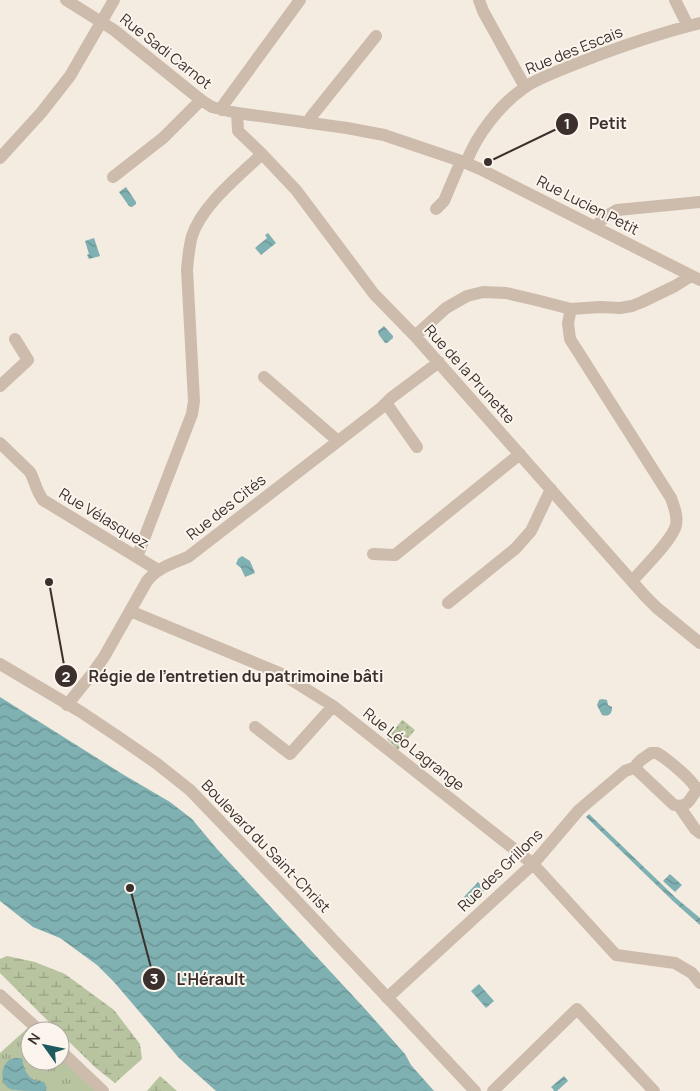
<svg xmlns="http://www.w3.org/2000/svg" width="700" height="1091" font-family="Manrope,sans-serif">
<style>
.grass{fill:url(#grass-dots)}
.wetland{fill:url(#wetland-marsh)}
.park{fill:url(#park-tufts)}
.water{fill:url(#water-waves)}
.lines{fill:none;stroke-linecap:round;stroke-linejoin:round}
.minor{stroke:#cdbbac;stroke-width:12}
.tertiary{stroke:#cdbbac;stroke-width:12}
.labels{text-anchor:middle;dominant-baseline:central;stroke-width:4;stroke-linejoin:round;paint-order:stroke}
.street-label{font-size:15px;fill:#3b302b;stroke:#fbf5ee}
.leader{fill:none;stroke:#3b302b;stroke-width:2}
.callout-dot{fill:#3b302b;stroke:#fbf5ee;stroke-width:2}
.mark-label{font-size:15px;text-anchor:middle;font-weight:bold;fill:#fff}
.callout-label{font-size:16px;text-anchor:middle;font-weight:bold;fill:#3b302b;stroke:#fbf5ee;stroke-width:4;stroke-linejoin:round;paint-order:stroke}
</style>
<defs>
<pattern id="grass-dots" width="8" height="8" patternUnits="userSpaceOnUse" patternTransform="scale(1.25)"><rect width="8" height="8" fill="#b8c4a0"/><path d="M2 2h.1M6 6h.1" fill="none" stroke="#97a083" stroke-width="1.8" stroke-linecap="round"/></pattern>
<pattern id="wetland-marsh" width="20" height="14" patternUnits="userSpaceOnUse" patternTransform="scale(1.25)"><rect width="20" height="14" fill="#b8c4a0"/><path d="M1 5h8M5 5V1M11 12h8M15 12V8" fill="none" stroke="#97a083"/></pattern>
<pattern id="park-tufts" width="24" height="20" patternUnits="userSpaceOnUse" patternTransform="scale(1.25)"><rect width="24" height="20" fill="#b8c4a0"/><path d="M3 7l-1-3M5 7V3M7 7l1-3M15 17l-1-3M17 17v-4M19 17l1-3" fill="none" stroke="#97a083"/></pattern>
<pattern id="water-waves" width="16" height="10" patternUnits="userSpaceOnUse" patternTransform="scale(1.25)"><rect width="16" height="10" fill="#7fb0b2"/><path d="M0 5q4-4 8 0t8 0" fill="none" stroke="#699091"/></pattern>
</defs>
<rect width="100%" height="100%" fill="#f4ebe1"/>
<path class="grass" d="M402 720 404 721 415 730 398 750 387 739Z"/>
<path class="wetland" d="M7 956 35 962 65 974 114 1010 140 1044 142 1059 115 1083 96 1068 60 1033V1031H58L0 973V959Z
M160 1076 177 1091H147Z"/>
<path class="park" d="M30 1026 35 1031H30V1061H60V1055L97 1091H0V1053Z"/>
<path class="water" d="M126 187 136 202V204L132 207 129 206 119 192Z
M268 233 276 243 261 255 255 248 267 238 265 235Z
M94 238 100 256 89 259 87 255 89 254 85 241Z
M384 326 393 336V338L387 343H385L379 335 378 331Z
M242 556 250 561 255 573 245 577 241 568 236 564 238 559Z
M0 697 124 775 170 802 192 819 217 849 366 1010 405 1054 411 1065 434 1091H216L179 1058 114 982 97 965 60 938 33 927 0 901Z
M602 699 607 700 608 705 612 707C612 714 609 717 602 715L597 705 599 700Z
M589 814 676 898 700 918V925L674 902 586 817Z
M670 874 682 885 675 892 663 881Z
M478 882 485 890 471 904 464 897Z
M479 984 494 1001 486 1008 471 991Z
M20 1058H22C23 1066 26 1077 35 1080 38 1081 41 1081 44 1082L47 1088 46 1091C35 1091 20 1091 10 1089 0 1084 0 1067 9 1060 12 1058 16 1058 20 1058Z
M564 1076 568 1081 557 1091H553L554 1090 551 1087Z"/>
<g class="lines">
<path class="minor" d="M66 0 114 30 201 100 212 107 237 113 347 128 384 135 461 161 480 169 700 280
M479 0 483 11 525 87
M675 0 688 26
M222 110 224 104 300 0
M237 113 238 131 262 154 296 190 374 294 415 336 645 596 657 608 700 643
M308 123 311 117 376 36
M466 163C477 134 499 106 524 88 533 81 547 76 558 71 604 52 652 35 700 23
M113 177 163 138 201 100
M436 209 444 201 461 161
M595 227 605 217 617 210 700 202
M571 309 568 323 570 339 671 498C674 507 678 515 676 525 673 539 643 569 632 581
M415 336 446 308 467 296 483 292 506 293 536 300 571 309 600 307 620 308 632 306 642 302 675 286 691 276
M264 377 338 441
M0 386 28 360 15 339
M386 403 417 447
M0 443 30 472C35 481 36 491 43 500L158 570
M373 554 395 555 520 454
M137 557 192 414 194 401 187 270C188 258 189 247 192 236 202 205 239 176 262 154
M448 603 516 548 531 531 551 489
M130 611 282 674 333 706 533 864 616 955 675 963 692 973 700 983
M67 705 92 674 104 657 147 581C157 568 173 563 188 557L381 408 391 398 439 362
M255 727 290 754 333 706
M696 789C693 780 667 759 657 753H651L641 760 637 764 636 767 638 771 674 805C692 809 690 793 700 788
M679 806 695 829 700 833
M0 995 40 1031
M387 998 533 864 579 810 625 771 636 767
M60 1050 103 1091
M493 1091 577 1009 654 1091"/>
<path class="tertiary" d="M0 158 41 113 70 76 114 0
M0 664 81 712 117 736 156 763 190 790 293 897 475 1091"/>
</g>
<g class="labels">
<g class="street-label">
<text transform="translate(574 50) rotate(-22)">Rue des Escais</text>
<text transform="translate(166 51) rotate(38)">Rue Sadi Carnot</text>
<text transform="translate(588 205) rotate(27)">Rue Lucien Petit</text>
<text transform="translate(470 374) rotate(48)">Rue de la Prunette</text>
<text transform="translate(226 507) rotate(-38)">Rue des Cités</text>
<text transform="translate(104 518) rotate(31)">Rue Vélasquez</text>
<text transform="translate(414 749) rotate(38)">Rue Léo Lagrange</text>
<text transform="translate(266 846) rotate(46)">Boulevard du Saint-Christ</text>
<text transform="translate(500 870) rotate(-44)">Rue des Grillons</text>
</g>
</g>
<path class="leader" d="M488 162L567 124M49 582L66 676M130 888L154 979"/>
<g class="callout-dot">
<circle cx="488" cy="162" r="5"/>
<circle cx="49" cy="582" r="5"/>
<circle cx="130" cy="888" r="5"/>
<circle cx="567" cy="124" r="12"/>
<circle cx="66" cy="676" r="12"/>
<circle cx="154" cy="979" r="12"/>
</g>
<g class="mark-label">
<text x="567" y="129">1</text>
<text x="66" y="682">2</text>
<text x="154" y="984">3</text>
</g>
<g class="callout-label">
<text x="608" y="129">Petit</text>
<text x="236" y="682">Régie de l’entretien du patrimoine bâti</text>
<text x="211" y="985">L'Hérault</text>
</g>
<g transform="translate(45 1046) rotate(303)"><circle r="24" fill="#fbf5ee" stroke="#aea6a0"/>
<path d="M0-4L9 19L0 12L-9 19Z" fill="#1f5a5e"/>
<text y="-8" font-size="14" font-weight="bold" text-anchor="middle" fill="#3b302b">N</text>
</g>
</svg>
